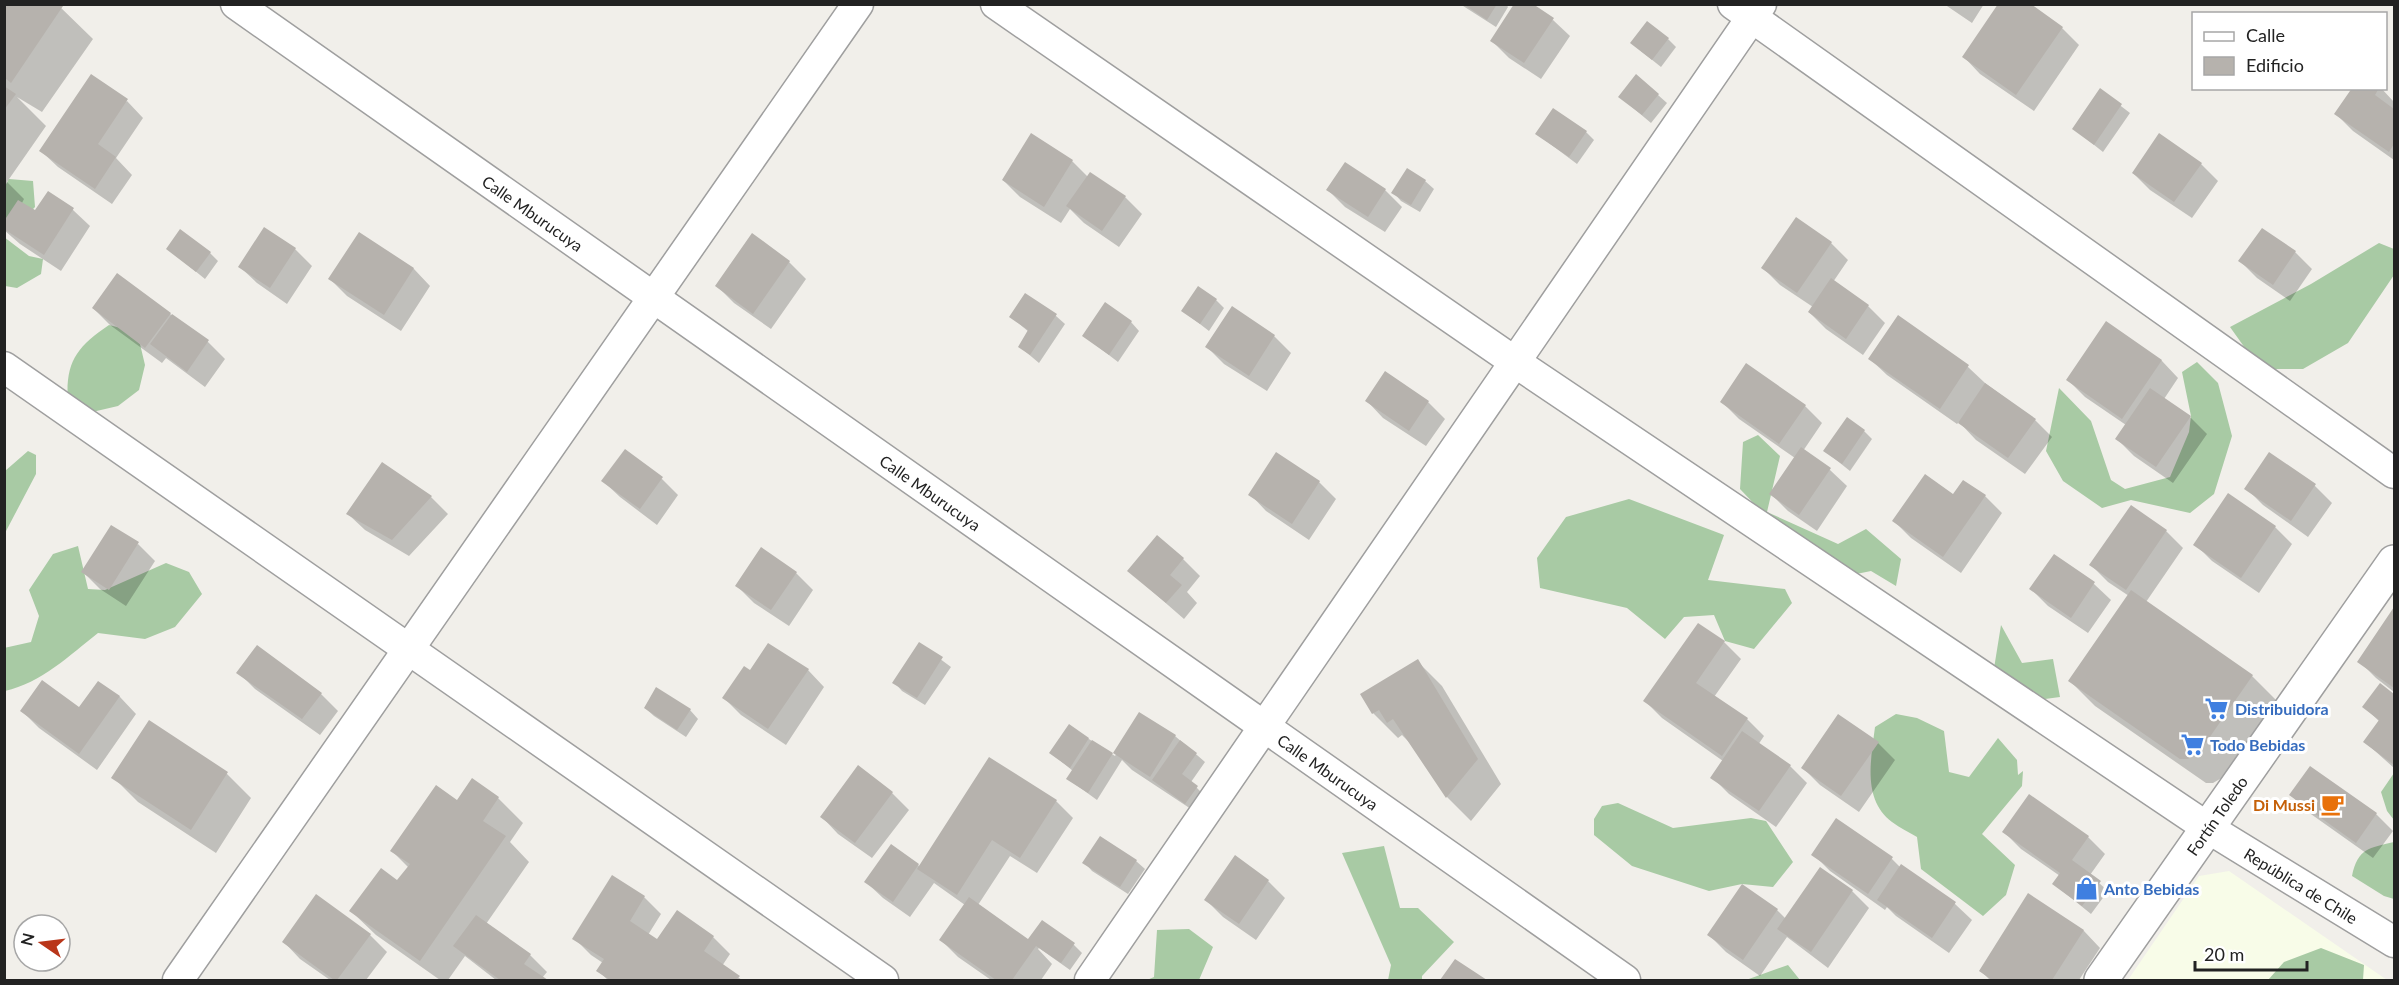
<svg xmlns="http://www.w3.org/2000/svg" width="2399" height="985" font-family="Lato,sans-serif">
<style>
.education{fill:#f8fce8}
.forest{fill:#a8caa4}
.shadow{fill:#0003}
.building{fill:#b6b2ad}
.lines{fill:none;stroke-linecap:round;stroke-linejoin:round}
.minor-casing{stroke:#9f9f9f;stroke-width:33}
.tertiary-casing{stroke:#9f9f9f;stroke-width:36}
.minor{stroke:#fff;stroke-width:30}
.tertiary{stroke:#fff;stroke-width:33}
.labels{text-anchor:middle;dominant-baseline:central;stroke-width:6;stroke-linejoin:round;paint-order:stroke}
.street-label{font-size:16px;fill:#222;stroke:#fff}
.shop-label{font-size:16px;font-weight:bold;fill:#366cbe;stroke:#fff;text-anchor:start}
.food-label{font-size:16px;font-weight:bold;fill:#c56008;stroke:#fff;text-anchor:end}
</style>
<rect width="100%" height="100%" fill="#f1efea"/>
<path class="education" d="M2229 871 2387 980H2128L2199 876Z"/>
<path class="forest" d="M9 179 33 181 35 207 28 214 5 223V186Z
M4 237 29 256 43 259 41 274 17 288 5 286Z
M2379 243 2394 249V275L2348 343 2303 369H2260L2230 327 2311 284Z
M109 325 125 329 140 344 145 365 139 390 118 406 88 413 68 403C65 363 76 347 109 325Z
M2197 362 2218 383 2232 436 2214 494 2190 513 2131 500 2102 508 2063 481 2046 451 2059 388 2091 421 2111 480 2125 489 2170 477 2189 432 2191 416 2182 372Z
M1758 435 1780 456 1767 512 1838 544 1866 529 1901 559 1896 586 1871 571 1827 580 1740 489 1743 442Z
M28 451 36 455V474L5 533V471Z
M1629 499 1724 535 1708 580 1785 589 1792 603 1754 649 1725 641 1714 615 1684 617 1665 639 1627 608 1540 588 1537 558 1566 517Z
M78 546 88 589 105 590 166 563 189 572 202 594 175 627 145 639 98 633C70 655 41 683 5 691L4 648 31 642 39 616 29 590 53 554Z
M2001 625 2022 663 2053 659 2060 697 2015 703 1991 687Z
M1896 714 1917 718 1944 731 1949 772 1969 777 1998 738 2017 760 2018 775 2023 771 2022 786 1982 834 2015 865 2006 895 1983 916 1921 869 1917 837C1909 832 1900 828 1892 822 1862 799 1871 760 1875 727Z
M2394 773V820L2387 811 2381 792Z
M1618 803 1673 828 1751 818 1766 821 1793 862 1773 887 1742 884 1709 891 1632 866 1594 835V819L1602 806Z
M2394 842V899L2384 896 2352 876C2358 848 2369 848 2394 842Z
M1384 846 1400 908H1418L1454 942 1422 976V980H1388L1391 965 1342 853Z
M1189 929 1213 947 1199 980H1147L1154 977 1157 930Z
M2321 948 2364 965 2363 980H2268L2284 962Z
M1788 965 1800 980H1746Z"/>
<path class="shadow" d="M4 4H57L93 39 42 112 17 97 46 126 7 182 24 199 22 203 36 212 48 193 73 210 90 226 61 271 20 244 4 230Z
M1460 4H1506L1508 7 1496 27Z
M1944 4H1984L1972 23Z
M2028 4 2062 28 2079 45 2034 111 1980 74 1964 57Z
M1553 20 1570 36 1541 79 1509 58 1492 41Z
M1668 39 1676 47 1661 67 1641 51Z
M2354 88H2381L2394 102V160L2353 131 2336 114Z
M2100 90 2130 113 2103 152 2074 129Z
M1658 95 1667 103 1651 123 1620 97Z
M127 101 143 118 116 158 132 175 112 204 58 167 41 151Z
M1586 132 1594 140 1577 164 1537 134Z
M1032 135 1072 161 1088 177 1125 197 1142 214 1119 247 1084 223 1070 209 1061 223 1020 197 1003 180Z
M2201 164 2218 181 2192 218 2150 190 2133 173Z
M1425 181 1434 189 1420 212 1401 201 1393 192Z
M1328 190H1385L1402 207 1385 232 1345 207Z
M2262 230 2295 252 2312 269 2290 301 2257 278 2240 261Z
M359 234 414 269 430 286 401 331 347 296 330 279Z
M1831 243 1848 260 1833 282 1868 306 1885 323 1863 355 1826 329 1809 312 1813 307 1780 285 1763 268Z
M168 249 210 253 218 261 205 279Z
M295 249 312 266 287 304 257 283 240 267Z
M789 262 806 279 771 329 734 303 717 286Z
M1025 295 1056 316 1065 324 1039 363 1020 347 1029 332 1011 317Z
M1216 300 1224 308 1209 331 1183 311Z
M93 308 170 314 208 342 225 359 205 387 166 358 162 363 110 325Z
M1233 308 1274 336 1291 353 1267 391 1224 364 1207 347Z
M1898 317 1968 367 1985 383 2035 420 2052 437 2025 474 1976 440 1959 422 1957 424 1887 375 1870 359Z
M1131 322 1139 331 1118 362 1084 336Z
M2106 324 2162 361 2178 378 2164 399 2190 417 2207 434 2173 483 2134 456 2117 439 2126 425 2085 397 2068 380Z
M1367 401 1428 402 1445 419 1426 446 1383 418Z
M1722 402 1805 406 1822 423 1803 451 1830 470 1847 486 1817 531 1788 511 1771 494 1795 458 1739 419Z
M1864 431 1872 439 1850 471 1825 451Z
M1277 454 1319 482 1336 499 1309 540 1266 511 1250 494Z
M2270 454 2315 486 2332 503 2308 537 2263 505 2246 488Z
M662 479 678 495 657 525 620 497 603 481Z
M2229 495 2275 527 2292 544 2259 593 2212 561 2195 544Z
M1954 496H1985L2002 513 1961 573 1911 538 1894 521Z
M431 497 448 514 409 556 365 530 348 514Z
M2166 531 2183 548 2146 602 2252 676 2277 701 2225 776 2213 783H2206L2095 706 2070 681 2129 596 2108 582 2091 565Z
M138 544 155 561 126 606 100 589 83 572Z
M1183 559 1200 576 1187 592 1197 603 1184 619 1129 571Z
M796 573 813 590 789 626 754 603 737 586Z
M2094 584 2111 600 2088 633 2048 606 2031 589Z
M2394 610V692L2376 678 2359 661Z
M1724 642 1741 659 1714 697 1747 719 1764 736 1758 745 1790 766 1807 783 1776 827 1729 794 1712 777 1723 761 1662 718 1645 701Z
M920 644 951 667 925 705 902 691 894 682Z
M1417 661 1442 686 1501 784 1471 821 1447 797 1413 746 1402 735 1398 738 1373 713Z
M808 670 824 687 786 745 741 715 724 698 751 672Z
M238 672 321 694 338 711 320 735 255 689Z
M98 683 120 697 136 714 97 770 39 728 22 711 80 709Z
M2380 685 2394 696V768L2365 742 2380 722 2364 707Z
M645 708 690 710 698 719 686 737 654 716Z
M1139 714 1175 736 1205 762 1191 782 1205 796 1194 811 1132 770 1122 760 1097 800 1068 779 1073 771 1051 753 1069 726 1115 756Z
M1878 743 1895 760 1859 812 1820 785 1803 768Z
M227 774 251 798 216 853 138 802 113 777Z
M472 780 498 798 523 823 510 842 529 862 486 924 530 955 547 972 542 978 545 980H496L465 956 448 980H440L376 935 351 911 398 882 409 868 392 851 457 803Z
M892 793 909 810 872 858 838 834 822 817Z
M2291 795 2376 814 2393 831 2373 858 2308 812Z
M1056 801 1073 818 1037 873 1010 856 978 905 1035 946 1074 945 1082 953 1070 970 1039 948 1038 949 1052 964 1041 980H991L958 957 941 940 965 905 934 883 910 917 883 898 866 882 918 865 920 867Z
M1836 820 1892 859 1901 868 1955 904 1972 920 1949 953 1896 916 1887 907 1885 910 1830 871 1813 854Z
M2004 832 2088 837 2105 854 2090 875 2108 891 2091 914 2054 884 2060 876 2021 849Z
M1100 838 1136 861 1145 869 1128 894 1092 871 1084 862Z
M1268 881 1285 898 1256 940 1223 917 1206 900Z
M1852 891 1869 908 1828 968 1787 937 1760 976 1726 952 1709 935 1777 910 1786 919Z
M2028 896 2084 931 2100 948 2079 980H1990L1981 971Z
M644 897 661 914 648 935 657 941 713 937 730 954 722 966 742 980H608L598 971 603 963 591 955 574 938Z
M370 935 387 952 366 980H330L300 959 284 942Z
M1456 961 1484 980H1442Z"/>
<path class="building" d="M5 4H60L63 6 11 83 5 78Z
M1463 4H1497L1487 20Z
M1514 4H1533L1554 18 1524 63 1490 41Z
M1998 4H2031L2063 27 2016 95 1962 57Z
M1647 21 1669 38 1652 60 1630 43Z
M91 74 128 99 98 144 116 157 95 189 39 151Z
M1636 74 1659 94 1642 115 1618 97Z
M4 86 16 94 4 110Z
M2100 88 2122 104 2094 145 2072 129Z
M2352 88H2379L2375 95 2394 109V144L2389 152 2334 114Z
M1553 108 1587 131 1569 157 1535 134Z
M1031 133 1073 160 1044 207 1002 180Z
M2159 133 2202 163 2174 202 2132 173Z
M1345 162 1386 189 1368 217 1326 190Z
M1407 168 1426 180 1411 205 1391 193Z
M1090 172 1126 196 1102 231 1066 206Z
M48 191 74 208 44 255 4 229V221L18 200 35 210Z
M1796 217 1832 242 1797 293 1761 268Z
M264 227 296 248 270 288 238 267Z
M2262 228 2296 251 2273 285 2238 261Z
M180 229 211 252 196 272 166 249Z
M359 232 414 268 384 315 328 279Z
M752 233 790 261 753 314 715 286Z
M117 273 171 313 145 348 92 308Z
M1831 278 1869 305 1846 339 1808 312Z
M1198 286 1217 299 1200 324 1181 311Z
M1025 293 1057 314 1030 355 1018 347 1028 330 1009 317Z
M1105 302 1132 321 1109 355 1082 336Z
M1232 306 1275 335 1249 376 1205 347Z
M172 314 209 340 187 372 150 344Z
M1898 315 1969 365 1940 409 1868 359Z
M2106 321 2162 360 2122 419 2066 380Z
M1746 363 1806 405 1779 444 1720 402Z
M1385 371 1429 401 1409 431 1365 401Z
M1985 383 2036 419 2008 458 1958 423Z
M2150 388 2191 416 2156 467 2115 439Z
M1847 417 1865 430 1842 464 1823 451Z
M1801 447 1831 468 1799 515 1769 494Z
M625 449 663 477 640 509 601 481Z
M1276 452 1320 481 1292 524 1248 495Z
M2269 452 2316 484 2291 521 2244 489Z
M382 462 432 496 392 540 346 514Z
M1925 474 1953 494 1963 480 1986 495 1943 557 1892 521Z
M2228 493 2276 526 2241 578 2193 545Z
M2131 505 2167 530 2126 590 2089 565Z
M111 525 139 542 109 590 81 572Z
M1157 535 1184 558 1170 575 1182 585 1166 603 1127 571Z
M761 547 797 572 771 610 735 586Z
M2054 554 2095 582 2071 618 2029 589Z
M2131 590 2253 675 2200 751 2188 759H2180L2068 681Z
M2394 607V688L2357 662Z
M1698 623 1725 641 1696 683 1748 718 1722 756 1643 701Z
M919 642 943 657 917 698 892 683Z
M768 643 809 669 768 729 722 698 744 666 750 670Z
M257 645 322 693 302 719 236 673Z
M1418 659 1478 759 1446 798 1393 719 1387 723 1379 710 1372 714 1360 694Z
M42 680 79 707 98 681 120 696 79 754 20 711Z
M2380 683 2394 694V765L2363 742 2379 720 2362 707Z
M656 687 691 709 677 730 644 708Z
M1139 712 1176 735 1150 777 1113 753Z
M1838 714 1879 742 1841 796 1801 768Z
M149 720 228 772 191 830 111 778Z
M1069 724 1089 738 1070 768 1049 753Z
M1742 731 1791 765 1759 811 1710 778Z
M1092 740 1113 753 1088 793 1066 779Z
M1180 740 1197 753 1182 774 1198 786 1185 804 1152 780Z
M989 757 1057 800 1020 858 992 840 957 895 917 869Z
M858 765 893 792 855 843 820 817Z
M2310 766 2377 813 2356 843 2289 795Z
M472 778 499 797 483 821 506 836 420 961 349 911 381 868 397 880 410 864 390 851 436 785 457 800Z
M2029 794 2089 836 2072 860 2101 881 2082 906 2052 884 2060 873 2002 832Z
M1836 818 1893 857 1868 894 1811 855Z
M1100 836 1137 860 1120 887 1082 863Z
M891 844 919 864 893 902 864 882Z
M1235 855 1269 880 1239 924 1204 900Z
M1901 864 1956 902 1932 938 1877 900Z
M1820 867 1853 890 1811 952 1777 929Z
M612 875 645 896 630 921 657 939 677 910 714 936 704 951 740 976 736 980H610L596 971 604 959 572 939Z
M1742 884 1778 909 1743 960 1707 935Z
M2028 893 2084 930 2052 980H1992L1979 971Z
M316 894 371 934 337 980H334L282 942Z
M969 897 1028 939 1042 920 1075 943 1061 963 1036 946 1012 980H996L939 940Z
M476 915 531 954 524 964 548 980H500L453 946Z
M1455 959 1487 980H1440Z"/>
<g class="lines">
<defs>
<g id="minor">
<path id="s1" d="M236 4 1625 980"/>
<path id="s2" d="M996 4 1515 362 2208 828 2394 942"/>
<path d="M1733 4 2394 473"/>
<path d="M4 367 883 980"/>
<path d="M178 980 858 4"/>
<path d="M1090 980 1761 4"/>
</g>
<g id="tertiary">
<path id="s3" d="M2101 980 2394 562"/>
</g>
</defs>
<use href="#minor" class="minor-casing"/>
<use href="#tertiary" class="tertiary-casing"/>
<use href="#minor" class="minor"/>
<use href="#tertiary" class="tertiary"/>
</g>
<defs>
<symbol id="supermarket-bare" viewBox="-9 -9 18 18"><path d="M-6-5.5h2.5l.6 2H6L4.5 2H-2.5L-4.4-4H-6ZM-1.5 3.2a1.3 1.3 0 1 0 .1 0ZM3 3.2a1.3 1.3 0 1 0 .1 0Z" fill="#3f7fe0" stroke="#fff" stroke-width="2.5" paint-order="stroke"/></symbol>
<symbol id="cafe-bare" viewBox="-9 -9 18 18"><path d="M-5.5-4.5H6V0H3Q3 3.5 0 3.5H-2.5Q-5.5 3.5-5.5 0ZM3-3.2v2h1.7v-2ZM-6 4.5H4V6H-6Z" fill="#e8710a" stroke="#fff" stroke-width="2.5" paint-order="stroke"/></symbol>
<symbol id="shop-bare" viewBox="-9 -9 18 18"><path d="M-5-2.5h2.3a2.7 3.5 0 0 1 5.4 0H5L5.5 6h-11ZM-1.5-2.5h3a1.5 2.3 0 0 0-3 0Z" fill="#3f7fe0" stroke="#fff" stroke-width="2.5" paint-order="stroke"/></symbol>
</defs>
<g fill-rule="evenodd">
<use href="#supermarket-bare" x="2200" y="692" width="33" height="33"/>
<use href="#supermarket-bare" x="2176" y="728" width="33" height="33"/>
<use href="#cafe-bare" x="2316" y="788" width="33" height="33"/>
<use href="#shop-bare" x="2070" y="872" width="33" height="33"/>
</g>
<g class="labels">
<g class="street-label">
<text stroke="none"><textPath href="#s1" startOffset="363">Calle Mburucuya</textPath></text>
<text stroke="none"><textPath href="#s1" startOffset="849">Calle Mburucuya</textPath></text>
<text stroke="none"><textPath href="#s1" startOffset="1335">Calle Mburucuya</textPath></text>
<text stroke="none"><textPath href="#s3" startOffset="201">Fortín Toledo</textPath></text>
<text stroke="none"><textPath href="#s2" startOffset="1575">República de Chile</textPath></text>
</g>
<g class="shop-label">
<text x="2235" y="708">Distribuidora</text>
<text x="2210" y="744">Todo Bebidas</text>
<text x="2104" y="888">Anto Bebidas</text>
</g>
<g class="food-label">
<text x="2315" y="804">Di Mussi</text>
</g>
</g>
<rect width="2399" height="985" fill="none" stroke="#222222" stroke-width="12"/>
<rect x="2192" y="12" width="195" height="78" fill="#ffffff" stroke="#a7a7a7" stroke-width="1.5"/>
<rect x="2204" y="32" width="30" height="9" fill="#ffffff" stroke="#a7a7a7" stroke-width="1.5"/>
<text x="2246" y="42" font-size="18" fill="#222222">Calle</text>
<rect x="2204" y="57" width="30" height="18" fill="#b6b2ad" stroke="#a7a7a7" stroke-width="1.5"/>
<text x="2246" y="72" font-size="18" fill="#222222">Edificio</text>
<g transform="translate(42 943) rotate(284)"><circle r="28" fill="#ffffff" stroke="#a7a7a7" stroke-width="1.5"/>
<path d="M0-4.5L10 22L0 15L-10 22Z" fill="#b9361a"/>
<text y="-9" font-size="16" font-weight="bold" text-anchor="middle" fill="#222222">N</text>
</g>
<path d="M2195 961v9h112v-9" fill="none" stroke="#222222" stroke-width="3"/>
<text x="2204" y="961" font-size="18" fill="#222222" stroke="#ffffff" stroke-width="4.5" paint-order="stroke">20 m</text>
</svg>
